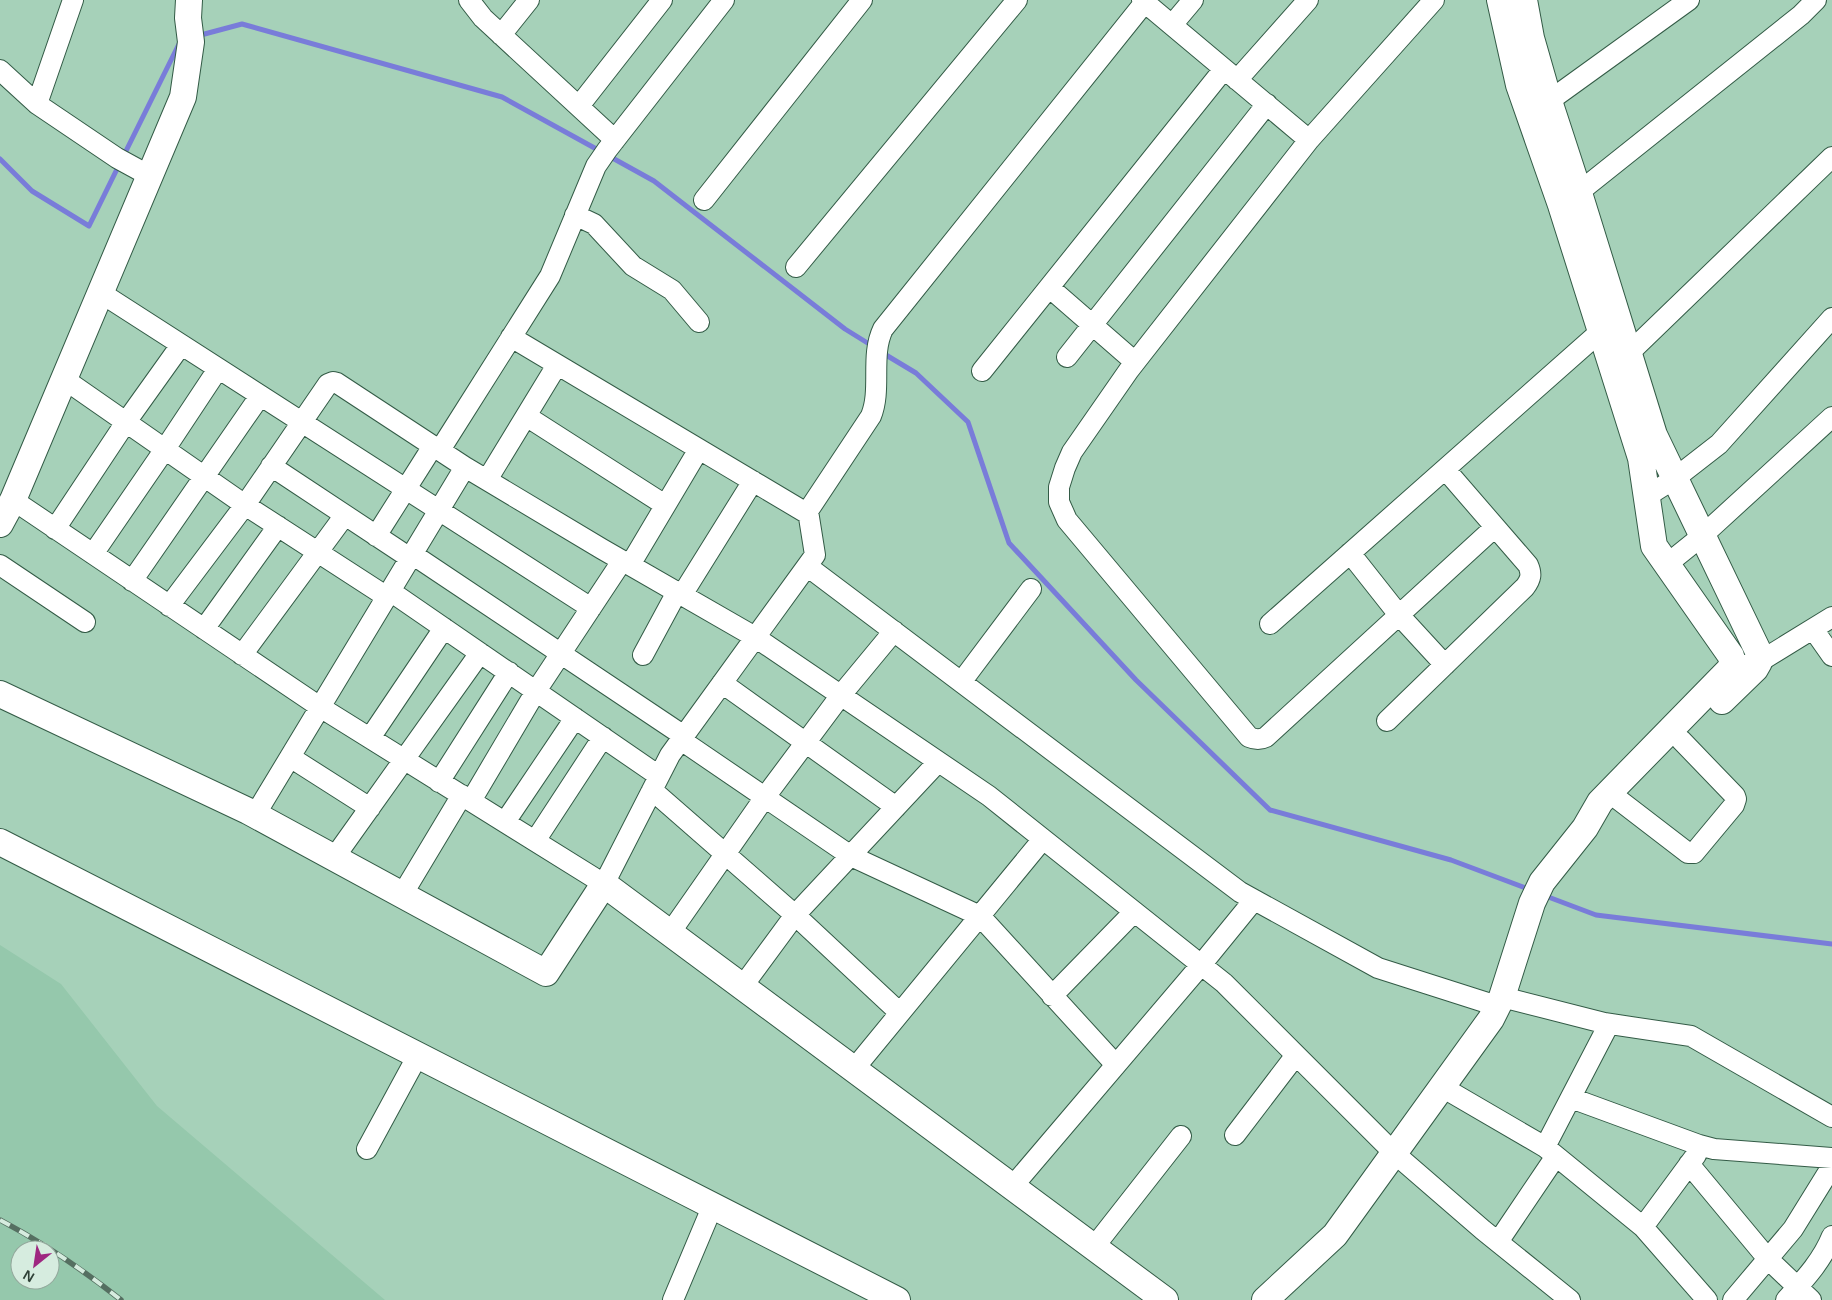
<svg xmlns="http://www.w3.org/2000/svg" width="1832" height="1300" font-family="Helvetica,sans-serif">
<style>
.built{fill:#95c8ac;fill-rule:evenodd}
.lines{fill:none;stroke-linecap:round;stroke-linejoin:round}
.stream{stroke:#797cd9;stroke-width:5}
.minor-casing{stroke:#335b46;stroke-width:22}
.major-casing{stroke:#335b46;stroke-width:28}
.minor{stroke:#fff;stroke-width:20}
.major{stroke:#fff;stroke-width:26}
.rail-casing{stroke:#556f61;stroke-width:5.5}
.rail{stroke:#d6ecdf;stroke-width:4;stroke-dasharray:11;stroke-linecap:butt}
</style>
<rect width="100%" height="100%" fill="#a6d1b9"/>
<path class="built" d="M0 945 61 984 157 1106 385 1300H0ZM20 1250H50V1280H20Z"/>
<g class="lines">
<path class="stream" d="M197 36 242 24 502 97 600 151
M607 155 654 181 845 329 874 347
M123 157 179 44
M0 159 32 191 89 226 119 165
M881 352 916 373 968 422 1009 543 1136 680 1270 810 1451 860 1531 890
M1543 895 1596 915 1832 944"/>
<defs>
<path id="minor" d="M469 0 483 18 615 140
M1142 0 1309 140 1434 0
M1172 25 1193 0
M501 35 529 0
M0 70 37 104 117 158 150 176
M1237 80 1308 0
M37 104 73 0
M579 106 662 0
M1537 107 1549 101 1689 0
M1309 140 1129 370 1072 452 1065 468 1059 487V502L1067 520 1249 737C1256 740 1260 740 1266 737L1495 527
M704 200 862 0
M1569 200 1801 15 1816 0
M575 215 594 224 633 266 672 290 699 322
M796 267 1017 0
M1050 288 1135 362
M101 293 591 608
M511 337 808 514
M1067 357 1267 104
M1617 359 1629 353 1832 157
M982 371 1224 69
M64 379 245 505 387 597
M526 416 665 505
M440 450 550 276 596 166 607 150 724 0
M271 466 410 558
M487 480 557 365
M1647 496 1674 479 1719 444 1832 318
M13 500 320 707 604 884 670 755 815 555 808 511 871 416C882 389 870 356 883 329L1145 2
M55 529 126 422 181 345
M376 536 433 446
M1350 553 1399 615 1445 665
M93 554 165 449 218 369
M412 554 684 736
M0 565 85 622
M630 565 699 449
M1666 565 1702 536 1832 417
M807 566 1240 892 1378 968 1497 1006
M132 581 260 396
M390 591 659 776
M682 595 753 481
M169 606 245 505 328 384 333 382 337 383 465 467
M1270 624 1601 331
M204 629 278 526
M1813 629 1832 656
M242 655 345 515
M643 655 677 592
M1748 664 1759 662 1832 617
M962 681 1031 589
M722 683 896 807
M1387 721 1525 587C1531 579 1532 574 1528 565L1445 469
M370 738 444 628
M681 740 851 856 980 916 1116 1065
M290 757 370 808
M439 782 509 672
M652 790 795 915 900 1013
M1619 800 1688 853H1694L1734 805 1736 799 1735 796 1681 740
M471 801 536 691 622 561
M255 815 465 467 602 549 755 637 989 796 1224 983 1394 1153 1483 1230 1570 1300
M505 822 575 718
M535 841 603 737
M334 858 480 653
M402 895 462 795
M670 933 765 797 841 695 894 631
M742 987 795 915 938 762
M1052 996 1134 912
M1502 997 1604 1023 1691 1036 1832 1117
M854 1069 1043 839
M1442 1087 1545 1147 1643 1227 1707 1300
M1571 1098 1699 1145 1714 1149 1832 1158
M1235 1135 1296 1055
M1545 1147 1609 1024
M367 1149 418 1055
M1689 1164 1768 1259 1811 1300
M1012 1187 1201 965 1254 900
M1643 1227 1696 1155
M1498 1242 1556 1156
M1094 1247 1181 1136
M673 1300 713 1205
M1733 1300 1793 1229 1832 1166
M1786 1300C1804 1280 1822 1261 1832 1236"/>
<path id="major" d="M1524 0 1531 38 1549 101 1579 193 1654 435 1759 653V662L1755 669 1722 701
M0 524 13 500 183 97 191 42 188 18 189 0
M0 694 248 811 546 973 604 884 1165 1300
M0 842 897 1300
M1265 1300 1335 1235 1491 1019 1502 997 1532 903 1542 882 1585 828 1600 802 1729 670C1732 665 1733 661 1731 656L1654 546 1641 458 1561 205 1519 85 1500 0"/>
</defs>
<use href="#minor" class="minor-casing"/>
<use href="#major" class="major-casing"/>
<use href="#minor" class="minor"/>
<use href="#major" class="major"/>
<defs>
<path id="rail" d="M0 1220C45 1244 82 1269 121 1300"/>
</defs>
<use href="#rail" class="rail-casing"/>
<use href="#rail" class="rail"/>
</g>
<g transform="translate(35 1265) rotate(210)"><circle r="24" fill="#d6ecdf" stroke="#93a89c"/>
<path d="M0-4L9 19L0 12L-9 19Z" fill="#9e2780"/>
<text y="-8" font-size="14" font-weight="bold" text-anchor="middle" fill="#2f4137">N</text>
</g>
</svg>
